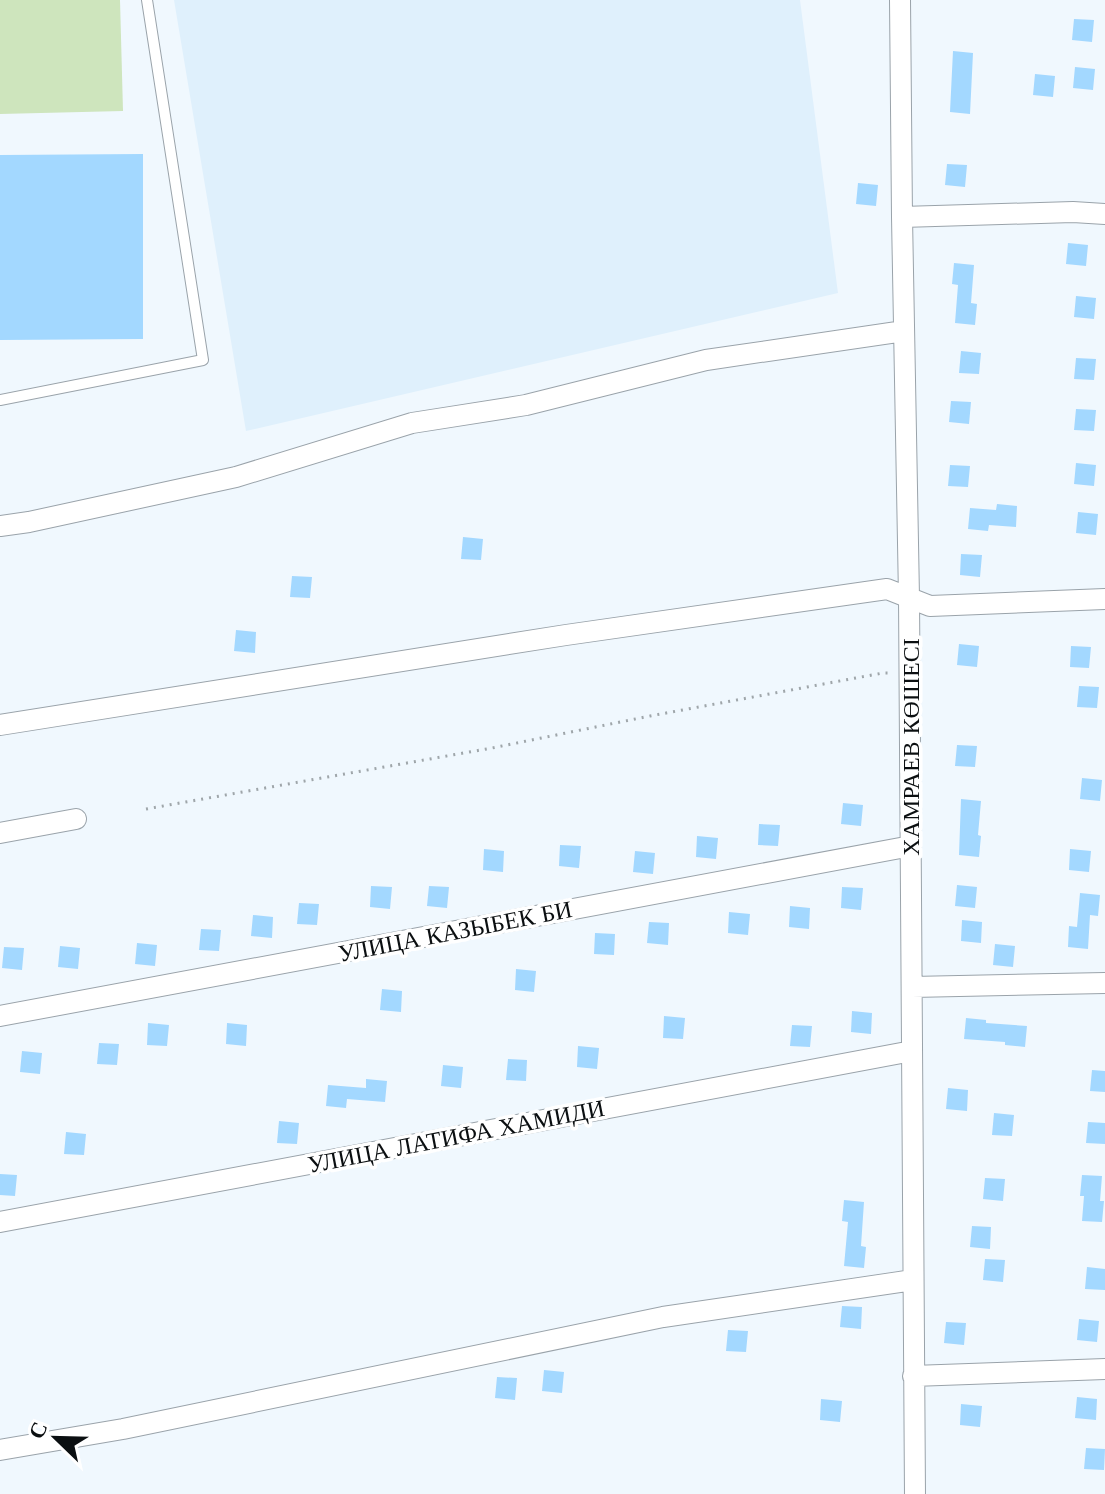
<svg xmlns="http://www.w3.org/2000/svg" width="1105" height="1494" font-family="'Libre Baskerville',serif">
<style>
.built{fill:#dff0fc}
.pitch{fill:#cee5bd}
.building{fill:#a3d8ff}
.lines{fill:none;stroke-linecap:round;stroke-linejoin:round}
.service-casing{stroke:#9aa3aa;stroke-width:12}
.minor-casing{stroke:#9aa3aa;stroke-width:22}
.path{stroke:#9fa6aa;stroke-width:3;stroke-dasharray:2 6;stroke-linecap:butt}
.service{stroke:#fff;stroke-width:10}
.minor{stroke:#fff;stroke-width:20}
.labels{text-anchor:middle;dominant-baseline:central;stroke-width:7;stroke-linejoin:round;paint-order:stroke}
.street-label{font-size:24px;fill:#0b0f11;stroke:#fff}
</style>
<rect width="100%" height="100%" fill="#f0f8fe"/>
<path class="built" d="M174 0H800L838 293 246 431Z"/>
<path class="pitch" d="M0 0H120L123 111 0 114Z"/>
<path class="building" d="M1074 19 1094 20 1092 42 1072 40Z
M953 51 973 53 970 114 950 112Z
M1075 67 1095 69 1093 90 1073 88Z
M1035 74 1055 76 1053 97 1033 95Z
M143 154V339L0 340V155Z
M947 164 967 165 965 187 945 185Z
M858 183 878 185 876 206 856 204Z
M1068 243 1088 245 1086 266 1066 264Z
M954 263 974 265 971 303 977 304 975 325 955 323 958 285 952 284Z
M1076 296 1096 298 1094 319 1074 317Z
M961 351 981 353 979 374 959 373Z
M1076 358 1096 359 1094 380 1074 379Z
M951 401 971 402 969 424 949 422Z
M1076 409 1096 410 1094 431 1074 430Z
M1076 463 1096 465 1094 486 1074 484Z
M950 465 970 466 968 487 948 486Z
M997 504 1017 506 1016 527 989 525 988 531 968 529 970 508 996 510Z
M1078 512 1098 514 1096 535 1076 533Z
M463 537 483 539 481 560 461 559Z
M961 554 982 555 980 577 960 575Z
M292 576 312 577 310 598 290 597Z
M236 630 256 632 255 653 234 651Z
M959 644 979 646 977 667 957 665Z
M1071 646 1091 647 1089 668 1070 667Z
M1079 686 1099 687 1097 708 1077 707Z
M957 745 977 746 975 767 955 766Z
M1082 778 1102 780 1100 801 1080 799Z
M961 799 981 801 978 835 981 836 979 857 959 855Z
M843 803 863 805 861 826 841 824Z
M759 824 780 825 778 846 758 845Z
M697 836 718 838 716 859 696 857Z
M560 845 581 846 579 868 559 866Z
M484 849 504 851 503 872 483 870Z
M1070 849 1091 851 1089 872 1069 870Z
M635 851 655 853 653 874 633 872Z
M957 885 977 887 975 908 955 906Z
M371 886 392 887 390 909 370 907Z
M429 886 449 887 447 908 427 906Z
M842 887 863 888 861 910 841 908Z
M1080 893 1100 895 1098 916 1090 915 1088 949 1068 947 1069 926 1077 927Z
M299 903 319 904 317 925 297 924Z
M790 906 810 908 809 929 789 927Z
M729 912 750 914 748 935 728 933Z
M253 915 273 917 272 938 251 936Z
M962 920 982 922 981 943 961 941Z
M649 922 669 923 668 945 647 943Z
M201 929 221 930 219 951 199 950Z
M595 933 615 934 614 955 594 954Z
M137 943 157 945 155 966 135 964Z
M995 944 1015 946 1013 967 993 965Z
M60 946 80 948 78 969 58 967Z
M4 947 24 948 22 970 2 968Z
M516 969 536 971 534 992 515 990Z
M382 989 402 991 401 1012 380 1010Z
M852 1011 872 1013 871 1034 851 1032Z
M664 1016 685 1018 683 1039 663 1038Z
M966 1018 986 1020V1023L1027 1026 1025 1047 1005 1045V1042L964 1039Z
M148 1023 169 1025 167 1046 147 1045Z
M227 1023 247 1025 246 1046 226 1044Z
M792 1025 812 1026 810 1047 790 1046Z
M99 1043 119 1044 117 1065 97 1064Z
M578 1046 599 1048 597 1069 577 1067Z
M22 1051 42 1053 40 1074 20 1072Z
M508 1059 527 1060 526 1081 506 1080Z
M443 1065 463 1067 461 1088 441 1086Z
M1092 1070 1105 1071V1092L1090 1091Z
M366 1079 387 1081 385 1102 347 1099 346 1108 326 1106 328 1085 366 1088Z
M948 1088 968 1090 967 1111 946 1109Z
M994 1113 1014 1115 1012 1136 992 1135Z
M279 1121 299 1123 297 1144 277 1143Z
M1088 1122 1105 1123V1144L1086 1143Z
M66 1132 86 1134 84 1155 64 1154Z
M0 1174 17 1175 15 1196 0 1195Z
M1082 1175 1102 1176 1100 1201H1104L1102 1222 1082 1221 1084 1196H1080Z
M985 1178 1005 1179 1003 1201 983 1199Z
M844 1200 864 1202 861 1246 866 1247 864 1268 844 1266 848 1222 842 1221Z
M972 1226 991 1227 990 1249 970 1247Z
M985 1259 1005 1260 1003 1282 983 1280Z
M1087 1267 1105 1269V1290L1085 1289Z
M842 1306 862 1307 861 1329 840 1327Z
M1079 1319 1099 1321 1097 1342 1077 1340Z
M946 1322 966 1323 964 1345 944 1343Z
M728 1330 748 1331 746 1352 726 1351Z
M544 1370 564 1372 562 1393 542 1391Z
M497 1377 517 1378 515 1400 495 1398Z
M1077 1397 1097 1399 1096 1420 1075 1418Z
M821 1399 842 1401 840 1422 820 1420Z
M961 1404 982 1406 980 1427 960 1425Z
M1086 1448 1105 1449 1104 1470 1084 1469Z"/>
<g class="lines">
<defs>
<path id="service" d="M0 400 203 360 147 0"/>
<path id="minor" d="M900 0 902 217 909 597 915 1494
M902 217 1073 212 1105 214
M0 526 29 522 236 477 412 423 526 405 706 360 904 331
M0 725 566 635 887 589 930 606 1105 599
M0 833 76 819
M912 987 1105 983
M0 1016 911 846
M0 1222 912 1051
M913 1376 1105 1369
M0 1450 123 1429 663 1317 913 1280"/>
</defs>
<use href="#service" class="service-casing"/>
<use href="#minor" class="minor-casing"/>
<path class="path" d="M146 809 492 748 650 716 883 673H893"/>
<use href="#service" class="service"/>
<use href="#minor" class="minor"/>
</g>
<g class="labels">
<g class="street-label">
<text transform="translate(910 747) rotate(-90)">ХАМРАЕВ КӨШЕСІ</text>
<text transform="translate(455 931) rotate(-11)">УЛИЦА КАЗЫБЕК БИ</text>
<text transform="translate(456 1136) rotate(-11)">УЛИЦА ЛАТИФА ХАМИДИ</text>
</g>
</g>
<g transform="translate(56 1438) rotate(293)" stroke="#ffffff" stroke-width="6" paint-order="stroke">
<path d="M0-6L14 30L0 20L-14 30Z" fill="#0b0f11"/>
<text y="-12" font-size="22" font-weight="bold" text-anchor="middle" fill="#0b0f11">С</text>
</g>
</svg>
